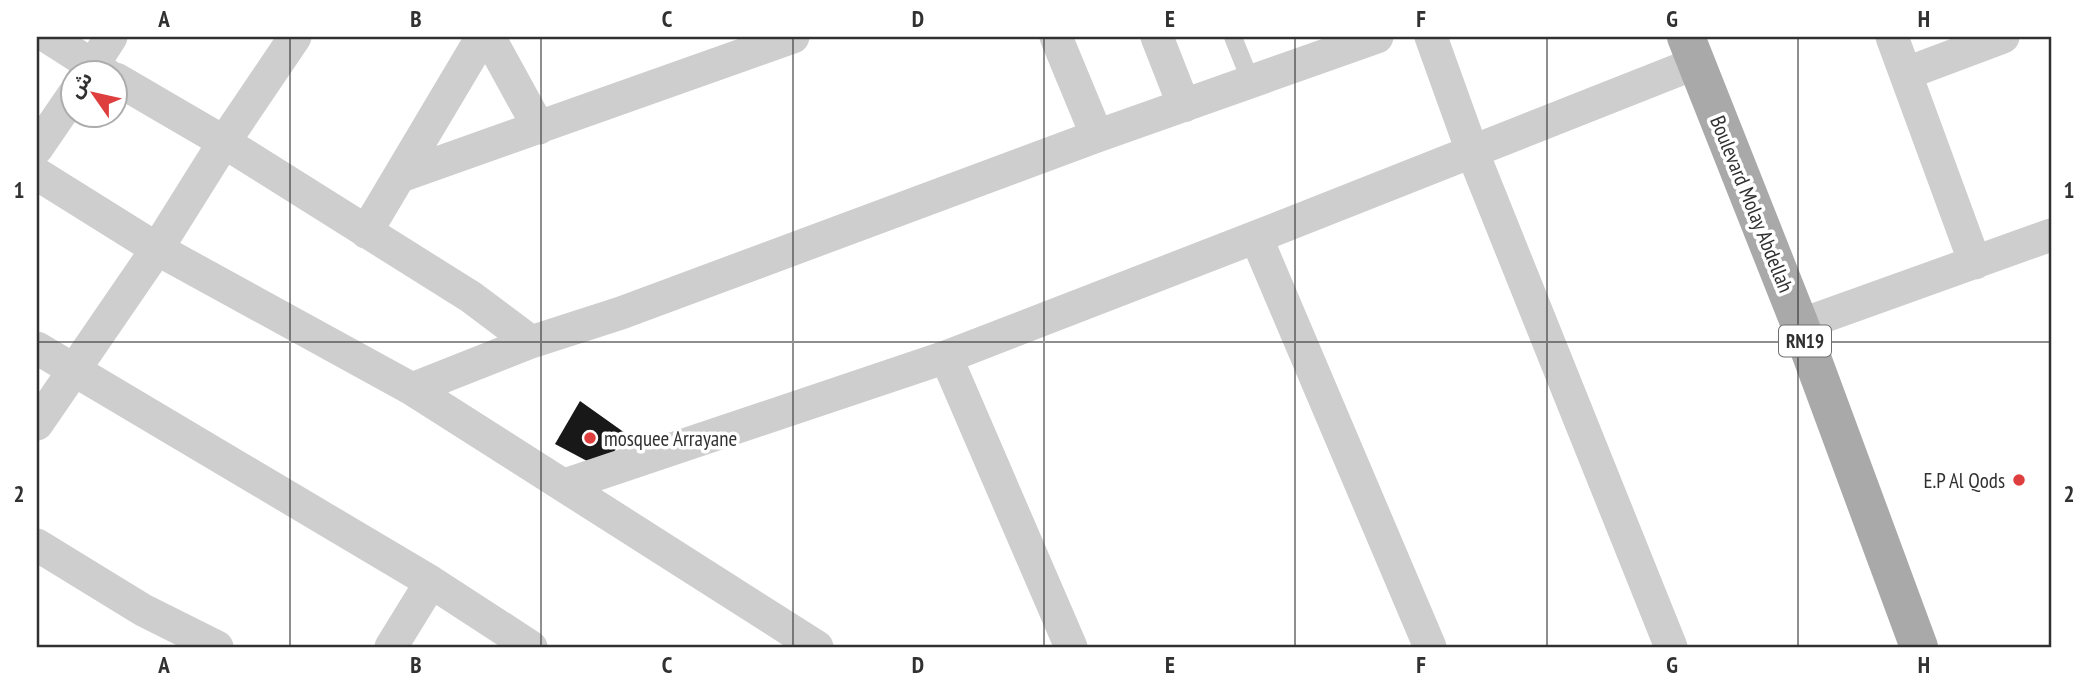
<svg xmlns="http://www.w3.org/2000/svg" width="2088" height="684" font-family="'PT Sans Narrow','Noto Sans Arabic',sans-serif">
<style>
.building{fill:#181818}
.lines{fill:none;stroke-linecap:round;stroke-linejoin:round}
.service{stroke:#cecece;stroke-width:18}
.minor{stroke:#cecece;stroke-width:33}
.primary{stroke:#a9a9a9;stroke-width:38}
.grid{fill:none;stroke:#313131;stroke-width:2;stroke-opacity:0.55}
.poi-dot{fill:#de3e3d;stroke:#fff;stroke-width:2.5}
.labels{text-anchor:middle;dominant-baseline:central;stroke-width:7;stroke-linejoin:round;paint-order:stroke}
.shield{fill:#fff;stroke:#6f6f6f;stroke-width:2}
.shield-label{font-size:19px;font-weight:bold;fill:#313131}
.street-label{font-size:21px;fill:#313131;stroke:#fff}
.poi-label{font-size:21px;fill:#313131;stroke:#fff;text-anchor:start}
.neatline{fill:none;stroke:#313131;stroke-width:2.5}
.grid-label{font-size:23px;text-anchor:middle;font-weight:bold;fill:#313131}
</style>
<rect width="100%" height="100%" fill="#fff"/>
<path class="building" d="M580 401 625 433 604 470 555 444Z"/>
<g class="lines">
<path class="service" d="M1233 37 1251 82"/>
<path class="minor" d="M48 37 106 74
M489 37 539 128
M1056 37 1097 136
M1157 37 1184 106
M1431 37 1472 151 1671 647
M1892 37 1975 263
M1907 73 2003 37
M87 74 111 37
M116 79 224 142 471 297 531 342
M37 148 74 94
M37 174 157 249 412 389 817 647
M401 176 793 37
M366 232 482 37
M1256 237 1430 647
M1800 325 2051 235
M37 348 431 582 531 647
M946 357 1071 647
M412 389 531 342 621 313 1097 136 1377 37
M37 424 157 249 224 142 295 37
M565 485 946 357 1256 237 1696 63
M37 545 143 610 217 647
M391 647 431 582"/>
<path class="primary" d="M1686 37 1800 325 1919 647"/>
</g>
<path class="grid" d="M290 37V647M541 37V647M793 37V647M1044 37V647M1295 37V647M1547 37V647M1798 37V647M37 342H2051"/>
<g class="poi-dot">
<circle cx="590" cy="438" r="7"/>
<circle cx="2019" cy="480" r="7"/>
</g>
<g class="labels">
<rect class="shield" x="1779" y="325.5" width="52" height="31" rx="5"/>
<g class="shield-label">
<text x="1805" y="341">RN19</text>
</g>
<g class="street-label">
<text transform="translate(1752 204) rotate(68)">Boulevard Molay Abdellah</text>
</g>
<g class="poi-label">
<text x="604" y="438">mosquee Arrayane</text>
<text x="2005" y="480" text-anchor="end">E.P Al Qods</text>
</g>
</g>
<rect width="2088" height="684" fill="none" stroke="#ffffff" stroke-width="77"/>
<g transform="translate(94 94) rotate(304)"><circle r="33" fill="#ffffff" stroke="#adadad" stroke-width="2"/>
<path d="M0-5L12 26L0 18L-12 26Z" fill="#de3e3d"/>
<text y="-10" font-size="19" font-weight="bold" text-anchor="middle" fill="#313131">ش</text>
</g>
<rect x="38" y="38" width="2012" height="608" class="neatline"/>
<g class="grid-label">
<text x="164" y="27">A</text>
<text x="416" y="27">B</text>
<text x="667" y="27">C</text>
<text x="918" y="27">D</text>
<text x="1170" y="27">E</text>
<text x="1421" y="27">F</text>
<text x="1672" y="27">G</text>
<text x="1924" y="27">H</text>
<text x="19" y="198">1</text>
<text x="2069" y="198">1</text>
<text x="19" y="502">2</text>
<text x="2069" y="502">2</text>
<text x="164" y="673">A</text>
<text x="416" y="673">B</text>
<text x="667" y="673">C</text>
<text x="918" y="673">D</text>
<text x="1170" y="673">E</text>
<text x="1421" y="673">F</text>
<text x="1672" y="673">G</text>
<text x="1924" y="673">H</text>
</g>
</svg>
